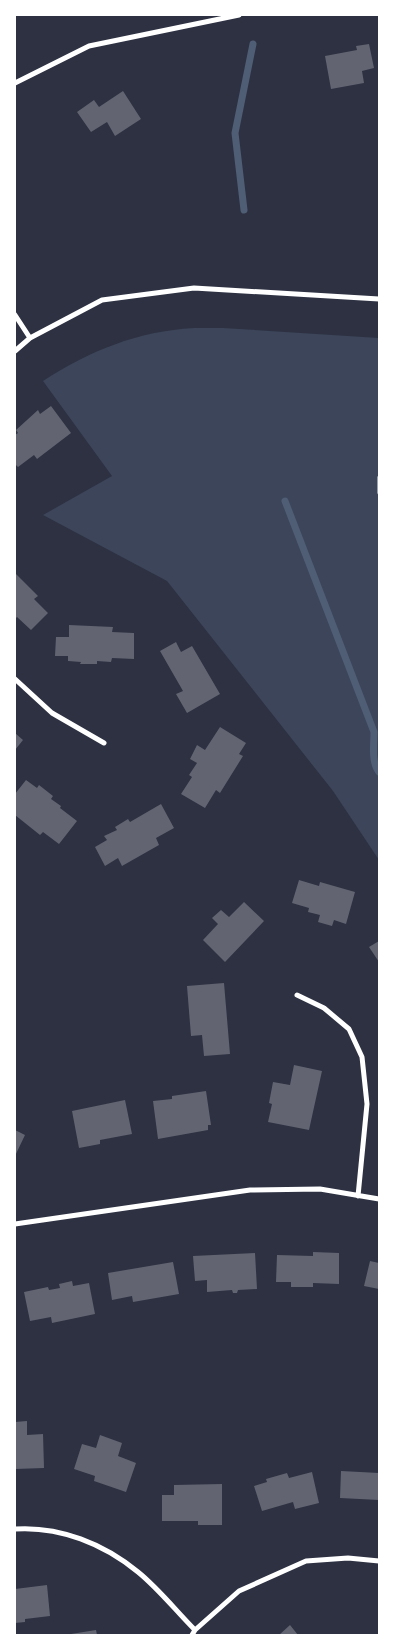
<svg xmlns="http://www.w3.org/2000/svg" width="394" height="1650" font-family="Manrope,sans-serif">
<style>
.green{fill:#3c4559}
.lines{fill:none;stroke-linecap:round;stroke-linejoin:round}
.stream{stroke:#4f5d75;stroke-width:7}
.building{fill:#626471}
.path{stroke:#fff;stroke-width:3}
.minor{stroke:#fff;stroke-width:5}
</style>
<rect width="100%" height="100%" fill="#2d3142"/>
<path class="green" d="M194 328H223L379 338V860L333 791 167 581 43 515 112 476 43 381C89 351 138 331 194 328Z"/>
<g class="lines">
<path class="stream" d="M244 210 235 133 253 44
M285 501 374 732C374 744 371 762 379 772"/>
</g>
<path class="building" d="M369 44 374 68 362 71 364 83 331 89 325 56 357 50 356 46Z
M123 91 141 119 115 136 107 122 91 132 77 112 94 100 99 107Z
M51 406 71 433 37 459 34 455 18 467 15 464V435L18 433 16 430 38 410 40 414Z
M15 573 38 596 34 599 48 613 31 630 17 617 15 619Z
M69 625 113 627 112 632 134 633V659L112 658 111 662 97 661V664H80L81 662 68 661V656H55L56 637H69Z
M176 642 181 652 192 646 220 694 187 713 176 694 183 691 160 651Z
M220 727 246 743 239 754 243 756 220 793 216 790 205 808 181 794 192 777 189 775 197 763 190 759 197 745 205 750Z
M15 733 23 740 15 750Z
M26 780 37 788 39 785 53 796 51 799 61 806 60 808 77 821 59 844 43 832 40 835 15 815V794Z
M161 804 174 828 156 838 159 845 122 866 118 858 105 866 95 847 107 840 104 836 117 830 115 827 128 819 130 822Z
M299 880 319 886 320 882 355 892 346 924 334 920 332 926 318 922 320 915 308 912 309 908 292 903Z
M244 902 264 921 225 962 203 940 218 924 212 918 221 910 229 917Z
M379 941V962L369 947Z
M224 983 230 1054 204 1056 202 1035 191 1036 187 986Z
M294 1065 322 1071 309 1130 268 1122 272 1104 269 1103 273 1082 290 1085Z
M206 1091 211 1125H208V1130L158 1139 153 1101 172 1099V1096Z
M125 1100 132 1134 100 1140V1144L79 1148 72 1111Z
M15 1130 25 1135 15 1156Z
M313 1252 339 1253V1284L313 1283V1287H291V1282H276L277 1255 313 1256Z
M255 1253 257 1289 238 1290 237 1293H233L232 1290 207 1292V1280L195 1281 193 1256Z
M370 1261 379 1263V1289L364 1286Z
M173 1262 179 1294 133 1302 132 1296 112 1300 108 1273Z
M72 1281 73 1286 89 1283 95 1314 52 1323 51 1317 30 1321 24 1292 48 1287 49 1290 60 1288 59 1284Z
M27 1421V1435L43 1434 44 1468 15 1469V1422Z
M100 1435 122 1443 118 1456 136 1463 126 1492 94 1481 95 1476 74 1469 82 1444 96 1448Z
M341 1471 379 1473V1500L340 1498Z
M312 1472 319 1503 295 1509 293 1502 262 1511 254 1486 267 1482 266 1479 287 1473 289 1478Z
M222 1484V1525H198V1521H162V1495H174V1485Z
M47 1585 50 1616 25 1619V1622L15 1623V1589Z
M290 1625 298 1635H279Z
M96 1630 97 1635H71V1634Z"/>
<g class="lines">
<path class="path" d="M379 477V493"/>
<path class="minor" d="M15 83 89 46 239 15
M15 315 30 338
M15 351 30 338 102 300 194 288 379 299
M15 679 52 713 104 743
M297 995 324 1008 349 1029 362 1057 367 1104 358 1196
M15 1224 250 1190 320 1189 379 1199
M15 1529C60 1526 104 1544 138 1572 159 1589 176 1611 195 1630
M192 1635 195 1630 239 1591 306 1561 348 1558 379 1561"/>
</g>
<rect width="394" height="1650" fill="none" stroke="#ffffff" stroke-width="32"/>
</svg>
